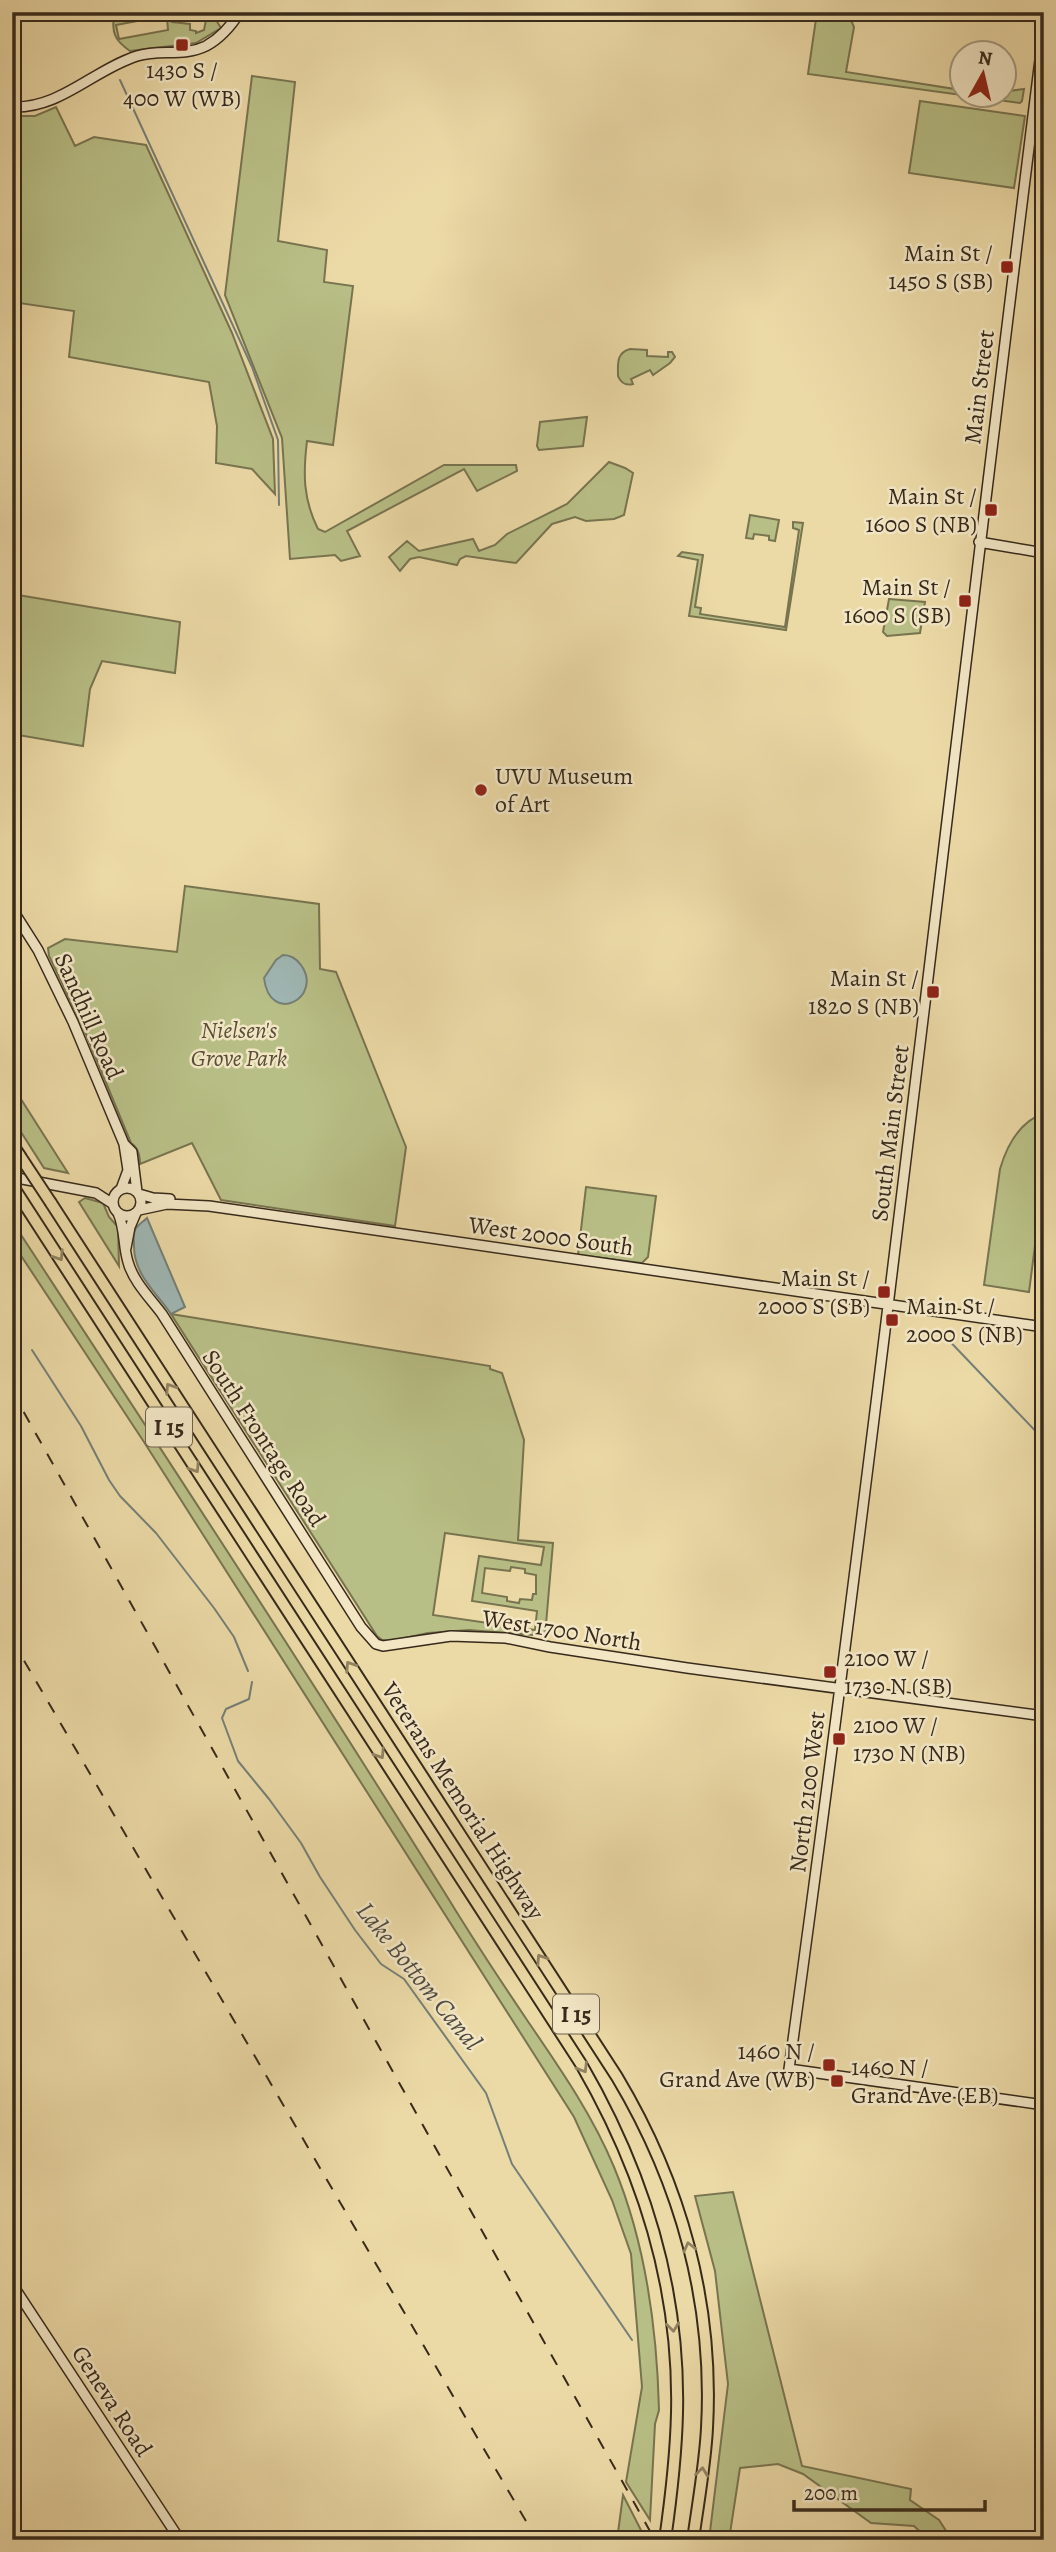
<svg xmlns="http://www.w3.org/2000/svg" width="1056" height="2552" font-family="Alegreya,serif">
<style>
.green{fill:#b8bf86;stroke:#787450;stroke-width:2;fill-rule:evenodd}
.water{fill:#9fb7b4;stroke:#757f77;stroke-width:2}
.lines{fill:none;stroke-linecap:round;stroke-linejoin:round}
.stream{stroke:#757f77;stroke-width:2}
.secondary-casing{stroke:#372a1b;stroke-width:12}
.highway-casing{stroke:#372a1b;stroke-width:14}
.secondary{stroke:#f2e6c5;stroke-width:9}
.highway{stroke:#ebd9a6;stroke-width:10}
.rail{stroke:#372a1b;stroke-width:2;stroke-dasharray:12 12;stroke-linecap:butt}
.highway-bridge-casing{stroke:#372a1b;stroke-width:14;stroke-linecap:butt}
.highway-bridge{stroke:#ebd9a6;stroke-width:10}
.oneway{stroke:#918260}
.poi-dot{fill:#8f2418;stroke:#f2e6c5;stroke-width:2.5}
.labels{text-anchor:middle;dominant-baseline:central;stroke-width:5;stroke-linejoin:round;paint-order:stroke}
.shield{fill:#f2e6c5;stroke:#6f624e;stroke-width:2}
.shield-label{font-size:23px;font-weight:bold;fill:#372a1b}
.poi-label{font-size:24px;fill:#372a1b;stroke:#f2e6c5;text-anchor:end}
.street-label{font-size:24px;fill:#372a1b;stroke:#f2e6c5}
.park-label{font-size:24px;font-style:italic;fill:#574f36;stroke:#f2e6c5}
.water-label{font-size:26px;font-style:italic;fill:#514d41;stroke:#f2e6c5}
</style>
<rect width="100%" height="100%" fill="#ebd9a6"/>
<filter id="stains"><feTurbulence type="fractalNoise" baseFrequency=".00286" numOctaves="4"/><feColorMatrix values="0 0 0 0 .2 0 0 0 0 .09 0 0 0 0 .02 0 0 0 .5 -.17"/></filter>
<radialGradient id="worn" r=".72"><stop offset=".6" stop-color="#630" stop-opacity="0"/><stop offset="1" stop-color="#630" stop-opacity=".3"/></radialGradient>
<path class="green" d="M817 12H852L851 20 854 27 846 72 961 90 962 94 1002 96 1009 91 1024 89 1022 101 1020 103 808 74Z
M141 13 164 16 116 25 119 39 168 30 167 18 172 22 190 24V30L196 31V33L204 30 207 15 211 19 214 17 221 28 196 43 130 51C117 42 111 34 114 18L125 19 126 14 140 16Z
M252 76 295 82 278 241 327 250 324 282 353 286 333 445 307 441C303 474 303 499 318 529L325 532 444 465H516L517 471 477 491 464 469 347 531 360 556 341 561 335 555 290 559 282 438 225 295Z
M920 101 1025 116 1014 188 909 173Z
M56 107 75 146 94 137 146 145 232 333 273 439 275 494 252 469 216 463 217 426 209 382 69 357 74 311 12 302V116H35Z
M630 349 647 350V356L668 357V352H672L675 357 670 363 653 375 650 370 631 379 633 384C625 386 621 383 618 376 618 364 616 353 630 349Z
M587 417 583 446 539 450 537 446 540 422Z
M609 462 625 468 633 473 624 515 614 519 586 521 575 517 552 524 516 563 466 556 460 559 457 565 419 557 410 559 400 571 389 557 407 541 419 551 473 539 479 551 495 545 507 534 567 504Z
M750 515 779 520 775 541 769 540V536L754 534 753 539 746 538Z
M793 522 803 523 786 630 689 616 698 560 678 556 682 552 703 555 695 607 701 608 700 614 785 627 799 530 793 528Z
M12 594 180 622 175 673 102 661 90 689 83 746 12 734Z
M889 599 925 602 920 633 887 636 883 632Z
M185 886 319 904 320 969 336 972 406 1147 395 1226 221 1200 192 1143 140 1164C140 1157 138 1147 131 1143L83 1027 49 956 48 948 65 939 177 952Z
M12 1085 68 1173 44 1168 12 1118Z
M1044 1113V1176L1029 1292 984 1285 1000 1169C1007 1145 1019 1122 1044 1113Z
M586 1187 656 1196 648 1257 642 1263 578 1255Z
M85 1198 103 1203 109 1217 118 1227 119 1266 79 1202Z
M12 1221C159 1446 306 1670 448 1898 473 1939 500 1980 527 2020 559 2067 592 2114 614 2167 646 2244 657 2328 659 2410L655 2424 650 2520 626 2482 642 2387 631 2254 612 2200 574 2117 144 1442 12 1242Z
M171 1314 490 1366V1369L502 1373 524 1440 518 1540 553 1543 545 1636 469 1630 428 1633 391 1641 382 1640 377 1636ZM445 1533 544 1547 541 1565 479 1556 472 1601 537 1611 535 1630 433 1615ZM511 1567 525 1569V1573L536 1575V1594H533L532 1600 520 1599 519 1603 507 1601V1597L482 1593 485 1568 510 1571Z
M733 2192 802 2466 911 2489 910 2500 939 2520 952 2540H929L914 2526 871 2523 803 2474 778 2464 740 2468 729 2540H709L728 2384 715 2271 695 2196Z
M623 2495 645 2538V2540H617Z"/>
<path class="water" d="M283 955C291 955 296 958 301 965 324 997 270 1027 264 978L276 960Z
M147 1218 185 1307 171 1314C156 1292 134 1275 134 1246 134 1241 133 1234 135 1230 137 1225 143 1222 147 1218Z"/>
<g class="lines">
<path class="stream" d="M120 80 252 367 278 440 279 505
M939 1330 1044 1440
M32 1350 81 1426 109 1480 120 1496 156 1533 214 1608 234 1637 248 1671
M252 1682 249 1699 226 1709 222 1718 238 1761 269 1799 301 1843 320 1877 355 1930 381 1964 404 1979 486 2093 512 2164 632 2340"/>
<defs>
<path id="secondary" d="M1044 28C958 708 883 1389 789 2069L1044 2105
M12 107C60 109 93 70 137 56 160 49 184 57 206 46 221 38 231 26 240 12
M979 542 1044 553
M12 909 38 950 73 1022 124 1144 128 1170 121 1189
M124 1144 132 1152 137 1192
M12 1177 96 1193 113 1204
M113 1202a14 14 0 1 1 28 0a14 14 0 1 1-28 0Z
M139 1194 153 1198 170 1199
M139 1210 167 1204 209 1206 1044 1327
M118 1213C125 1228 123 1246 128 1262 133 1281 150 1298 162 1314L361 1627 376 1644 383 1646 451 1636 506 1638 550 1647 687 1668 1044 1716
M126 1248 130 1227 136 1213
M12 2284 180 2540"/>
<path id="highway" d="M12 1144 20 1156
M12 1185 581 2064C643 2171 680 2289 677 2413 676 2456 671 2498 665 2540
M51 1203 617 2077C681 2184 714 2303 707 2428 705 2466 698 2503 693 2540"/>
</defs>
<use href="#secondary" class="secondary-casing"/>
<use href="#highway" class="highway-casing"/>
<use href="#secondary" class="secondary"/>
<use href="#highway" class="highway"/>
<path class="rail" d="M12 1391 655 2540
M12 1640 537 2540"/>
<defs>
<path id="highway-bridge" d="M20 1156 51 1203"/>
</defs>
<use href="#highway-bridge" class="highway-bridge-casing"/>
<use href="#highway-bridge" class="highway-bridge"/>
</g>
<defs><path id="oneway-chevron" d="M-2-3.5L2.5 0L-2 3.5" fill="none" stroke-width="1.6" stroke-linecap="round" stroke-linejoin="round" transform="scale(1.75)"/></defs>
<g class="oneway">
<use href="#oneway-chevron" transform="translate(59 1256) rotate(57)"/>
<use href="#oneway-chevron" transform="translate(170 1388) rotate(-123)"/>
<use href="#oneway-chevron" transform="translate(195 1468) rotate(57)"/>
<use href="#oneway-chevron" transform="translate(350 1666) rotate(-123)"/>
<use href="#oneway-chevron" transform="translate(380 1754) rotate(57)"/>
<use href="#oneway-chevron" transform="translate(541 1959) rotate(-123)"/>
<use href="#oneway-chevron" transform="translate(583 2068) rotate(59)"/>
<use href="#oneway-chevron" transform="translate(689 2247) rotate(-104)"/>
<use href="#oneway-chevron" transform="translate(673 2327) rotate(83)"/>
<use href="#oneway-chevron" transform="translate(702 2472) rotate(-83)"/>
</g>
<g class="poi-dot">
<rect x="175" y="38" width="14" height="14" rx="3.5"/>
<rect x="1000" y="260" width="14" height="14" rx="3.5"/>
<rect x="984" y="503" width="14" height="14" rx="3.5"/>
<rect x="958" y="594" width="14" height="14" rx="3.5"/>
<circle cx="481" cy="790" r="7"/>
<rect x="926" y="985" width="14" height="14" rx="3.5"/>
<rect x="877" y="1285" width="14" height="14" rx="3.5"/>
<rect x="885" y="1313" width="14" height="14" rx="3.5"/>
<rect x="823" y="1665" width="14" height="14" rx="3.5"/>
<rect x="832" y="1732" width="14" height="14" rx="3.5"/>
<rect x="822" y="2058" width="14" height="14" rx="3.5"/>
<rect x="830" y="2074" width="14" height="14" rx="3.5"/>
</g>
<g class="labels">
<g class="shield">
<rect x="146" y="1407.5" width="46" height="39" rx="5"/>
<rect x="553" y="1994.5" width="46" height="39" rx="5"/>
</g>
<g class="shield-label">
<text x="169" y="1427">I 15</text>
<text x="576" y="2014">I 15</text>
</g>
<g class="poi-label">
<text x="182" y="70" text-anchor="middle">1430 S /<tspan x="182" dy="28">400 W (WB)</tspan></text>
<text x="993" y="253">Main St /<tspan x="993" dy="28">1450 S (SB)</tspan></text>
<text x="977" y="496">Main St /<tspan x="977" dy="28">1600 S (NB)</tspan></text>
<text x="951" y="587">Main St /<tspan x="951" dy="28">1600 S (SB)</tspan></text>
<text x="495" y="776" text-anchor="start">UVU Museum<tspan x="495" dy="28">of Art</tspan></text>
<text x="919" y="978">Main St /<tspan x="919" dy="28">1820 S (NB)</tspan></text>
<text x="870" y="1278">Main St /<tspan x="870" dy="28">2000 S (SB)</tspan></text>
<text x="906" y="1306" text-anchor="start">Main St /<tspan x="906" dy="28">2000 S (NB)</tspan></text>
<text x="844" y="1658" text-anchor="start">2100 W /<tspan x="844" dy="28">1730 N (SB)</tspan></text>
<text x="853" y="1725" text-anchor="start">2100 W /<tspan x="853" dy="28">1730 N (NB)</tspan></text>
<text x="815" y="2051">1460 N /<tspan x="815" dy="28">Grand Ave (WB)</tspan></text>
<text x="851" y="2067" text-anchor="start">1460 N /<tspan x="851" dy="28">Grand Ave (EB)</tspan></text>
</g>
<g class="street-label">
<text transform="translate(979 387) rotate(-83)">Main Street</text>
<text transform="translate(89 1016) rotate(66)">Sandhill Road</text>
<text transform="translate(890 1133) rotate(-83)">South Main Street</text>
<text transform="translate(551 1236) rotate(8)">West 2000 South</text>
<text transform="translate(264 1438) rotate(57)">South Frontage Road</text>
<text transform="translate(562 1630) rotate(9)">West 1700 North</text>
<text transform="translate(807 1792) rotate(-83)">North 2100 West</text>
<text transform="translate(463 1801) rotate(57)">Veterans Memorial Highway</text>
<text transform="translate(112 2401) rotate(57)">Geneva Road</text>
</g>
<g class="park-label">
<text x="239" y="1030">Nielsen's<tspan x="239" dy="28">Grove Park</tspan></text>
</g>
<g class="water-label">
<text transform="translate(419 1976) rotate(51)">Lake Bottom Canal</text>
</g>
</g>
<rect width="1056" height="2552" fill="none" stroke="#ebd9a6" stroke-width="42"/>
<rect x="14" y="14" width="1028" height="2524" fill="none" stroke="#372a1b" stroke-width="3.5"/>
<rect x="21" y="21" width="1014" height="2510" fill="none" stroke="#372a1b" stroke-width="2"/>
<g transform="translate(983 74) rotate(8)"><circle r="33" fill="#f2e6c5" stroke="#a79b81" stroke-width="2"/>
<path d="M0-5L12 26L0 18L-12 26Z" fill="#8f2418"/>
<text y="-10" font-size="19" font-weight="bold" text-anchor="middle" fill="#372a1b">N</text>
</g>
<path d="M794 2500v10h191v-10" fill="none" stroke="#372a1b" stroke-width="3.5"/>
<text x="804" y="2500" font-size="21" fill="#372a1b" stroke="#f2e6c5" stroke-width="5" paint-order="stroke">200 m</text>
<rect width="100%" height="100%" filter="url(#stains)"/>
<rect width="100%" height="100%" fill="url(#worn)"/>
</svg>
